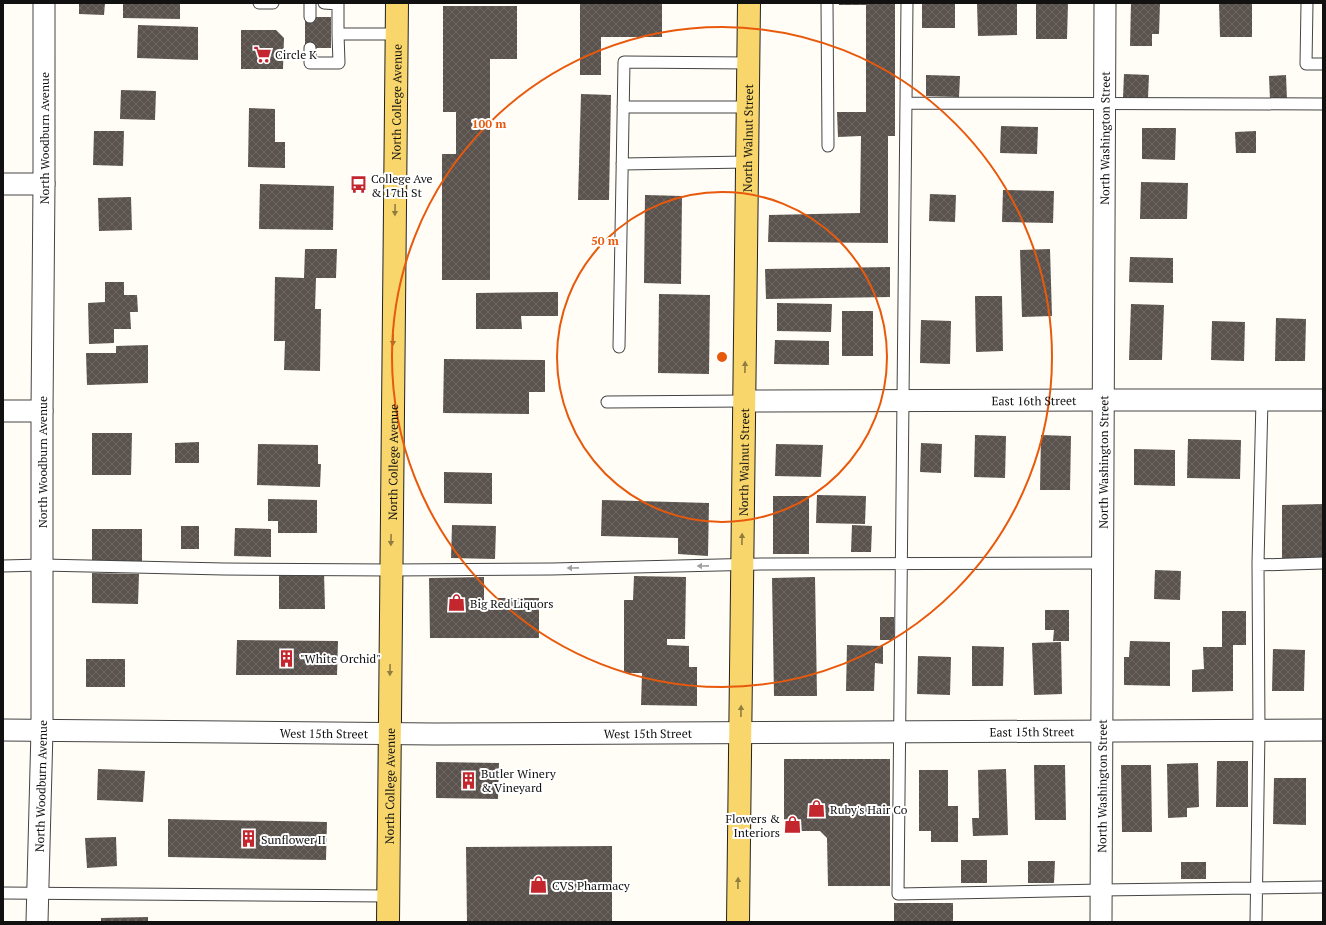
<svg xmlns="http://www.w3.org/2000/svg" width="1326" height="925" font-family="'PT Serif',serif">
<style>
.building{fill:url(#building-cross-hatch)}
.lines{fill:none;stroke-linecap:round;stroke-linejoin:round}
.service-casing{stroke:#444;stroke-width:13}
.minor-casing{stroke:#444;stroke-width:23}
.primary-casing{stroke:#222;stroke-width:24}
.service{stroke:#fff;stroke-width:11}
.minor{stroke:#fff;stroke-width:21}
.primary{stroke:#f9d66b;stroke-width:22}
.oneway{fill:#917d42}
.oneway2{fill:#a0a0a0}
.ring{fill:none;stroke:#e8590c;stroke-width:2}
.labels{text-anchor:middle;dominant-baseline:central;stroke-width:4;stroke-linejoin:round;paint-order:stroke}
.poi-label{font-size:12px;fill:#111;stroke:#fff;text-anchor:start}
.street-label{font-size:12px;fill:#111;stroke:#fff}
.centre{fill:#e8590c;stroke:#fff;stroke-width:2}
.ring-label{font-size:12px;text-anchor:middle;font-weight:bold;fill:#e8590c;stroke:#fff;stroke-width:4;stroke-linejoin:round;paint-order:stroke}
</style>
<defs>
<pattern id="building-cross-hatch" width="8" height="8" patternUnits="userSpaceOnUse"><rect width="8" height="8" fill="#5a524d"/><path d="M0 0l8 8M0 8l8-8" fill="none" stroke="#6d6662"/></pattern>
</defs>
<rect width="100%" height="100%" fill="#fffdf5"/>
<path class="building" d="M79 3H105L104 15 79 14Z
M123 3H180V19L123 18Z
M580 3H662V37H601V75H580Z
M839 3H895V136H888V243L768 242 769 215 860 213 861 136 838 137 837 112H866V5H839Z
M922 3H955V28H922Z
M977 3H1017V35L978 36Z
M1036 3H1068L1067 39H1036Z
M1131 3H1160L1159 34H1152V46H1130Z
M1219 3H1252V37H1220Z
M443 6H517V59H490V280H442V154H456V112H443Z
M305 17H331V48H305Z
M138 25 198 27V60L137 58Z
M241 30H276L284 38 283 69H241Z
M1124 74 1149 75 1148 98H1123Z
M926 75 960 76 959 97 926 96Z
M1286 75 1287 100H1270L1269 76Z
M121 90 156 91 155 120 120 119Z
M581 94 611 95 609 200H578Z
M249 108 275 109V142H285V168L248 167Z
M1001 126 1038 127 1037 154 1000 153Z
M1142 128H1176L1175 160 1142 159Z
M94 131H124L123 166 93 165Z
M1256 131V153H1236L1235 132Z
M1141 182 1188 183 1187 219H1140Z
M260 184 334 186 333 230 259 229Z
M1003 190 1054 191 1053 223 1002 222Z
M930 194 956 195 955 222 929 221Z
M645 195 682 196 681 284 644 283Z
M131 197 132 230 99 231 98 198Z
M305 249H337L336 278H316L315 309H321L320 371 284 370 285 341H274L275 277 304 278Z
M1050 249 1052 316 1022 317 1020 250Z
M1130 257 1173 258V283L1129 282Z
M890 267V297L766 299 765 269Z
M105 282H124V295H137L138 312H130L131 329H114V343L89 344 88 303 105 302Z
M558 292V316H521L522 329H476V293Z
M659 294 710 295 709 374 658 373Z
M975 296H1002L1003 351 976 352Z
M777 303 832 304 831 332 777 331Z
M1131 304 1164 305 1162 360H1129Z
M842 311H873V356H842Z
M1276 318 1306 319 1305 361H1275Z
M921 320 951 321 950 364 920 363Z
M1212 321 1245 322 1244 361 1211 360Z
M775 340 829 341V365L774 364Z
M148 345V383L87 385 86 353H116V346Z
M444 359 545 360V392H529V414L443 413Z
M92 433H132L131 475H92Z
M975 435 1006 436 1005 478 974 477Z
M1041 435 1071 436 1070 490H1040Z
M1188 439 1241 440 1240 479 1187 478Z
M199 442V463H175V443Z
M921 443 942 444 941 473 920 472Z
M258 444 318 445V464H321L320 487 257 485Z
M776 444 823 445 821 477 775 476Z
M1134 449 1175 450V486L1134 485Z
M444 472 492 473V504L444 503Z
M817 495 866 496 865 524 816 523Z
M773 496H809V554H773Z
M268 499 317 500V533H278V521H268Z
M602 500 709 503 708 556 678 554V538L601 536Z
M1323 504V559H1282V505Z
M452 525 496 526 495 559 451 558Z
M852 525 872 526 871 552H851Z
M181 526H199V549H181Z
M235 528 271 529V557L234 556Z
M92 529H142V561H92Z
M1155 570 1181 571 1180 600 1154 599Z
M324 572 325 609H279V573Z
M92 573 139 574 138 604 92 603Z
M634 576 686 577 685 639H667V645L689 646V667H697V706L641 705 642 673H624V600H633Z
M484 577V608H497V598H539V638H430L429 578Z
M815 577 817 696H774L772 578Z
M1045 610H1069V641H1053L1054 630H1045Z
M1222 611H1246V645H1233V691L1192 692V670L1204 669 1203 647H1222Z
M880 617H894V640H880Z
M237 640 338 641 337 675H236Z
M1130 641 1170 642V686L1124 685V657H1129Z
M1061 642 1062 694 1034 695 1032 643Z
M847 645 883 646V664L875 663 874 691H846Z
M972 646 1004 647 1003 686H972Z
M1273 649 1305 650 1304 691H1272Z
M918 656 951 657 950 695 917 694Z
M86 659H125V687H86Z
M784 759H890V886H828L827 838 820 831H784Z
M1217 761H1248V807H1216Z
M436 762 499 763 498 799 436 798Z
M1198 763 1199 807 1187 808V817L1168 818 1167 764Z
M1034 765H1065L1066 820H1035Z
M1121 765H1151L1152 832H1122Z
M98 769 145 771 143 802 97 800Z
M1006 769 1008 835 973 836 972 818H979L978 770Z
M919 770H948V806H958V842H931V831H919Z
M1274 778H1306V825L1273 824Z
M168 819 327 822 326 860 168 857Z
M116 837 117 866 87 868 85 838Z
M612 846V922H467L466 847Z
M961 860H987V883H961Z
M1028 861H1055L1054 883H1028Z
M1181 862H1206V879H1181Z
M894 903H953V922H894Z
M148 917V922H101V918Z"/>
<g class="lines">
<defs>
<path id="service" d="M259 3H273
M310 3V17
M324 3 338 4V34
M827 3 828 146
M907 3 898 894 1101 890 1323 887
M1307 3 1306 64H1323
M310 48V63H339L338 34H396
M906 103 1323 104
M623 107H748
M622 164 748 162
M619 347 624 62 749 63
M607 402 744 401
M1258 565 1323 563
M3 566 42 565 224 569 391 570 552 569 761 564 1102 563
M3 893 388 896
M1256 922 1259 731 1258 563 1262 400"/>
<g id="minor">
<path d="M3 184H44"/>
<path id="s1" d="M744 401 1102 400H1323"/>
<path d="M3 411H42"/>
<path id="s2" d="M3 730 434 734 1323 730"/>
<path id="s3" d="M37 922 42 730V411L44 184V3"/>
<path id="s4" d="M1101 922 1105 3"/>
</g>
<g id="primary">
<path id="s5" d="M388 922 397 3"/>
<path id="s6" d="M738 922 749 3"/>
</g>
</defs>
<use href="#service" class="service-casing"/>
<use href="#minor" class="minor-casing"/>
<use href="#primary" class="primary-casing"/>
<use href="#service" class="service"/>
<use href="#minor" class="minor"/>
<use href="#primary" class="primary"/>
</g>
<defs><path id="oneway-solid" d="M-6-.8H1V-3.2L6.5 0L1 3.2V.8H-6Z"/></defs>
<g class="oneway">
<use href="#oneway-solid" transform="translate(395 210) rotate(91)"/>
<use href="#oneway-solid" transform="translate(393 340) rotate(91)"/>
<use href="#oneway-solid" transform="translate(745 367) rotate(-89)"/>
<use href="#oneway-solid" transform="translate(742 539) rotate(-89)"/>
<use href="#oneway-solid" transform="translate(391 540) rotate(91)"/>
<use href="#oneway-solid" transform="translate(390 670) rotate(91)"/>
<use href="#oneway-solid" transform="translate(741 711) rotate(-89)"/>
<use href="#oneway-solid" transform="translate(738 883) rotate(-89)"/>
</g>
<g class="oneway2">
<use href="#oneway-solid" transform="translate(703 566) rotate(179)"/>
<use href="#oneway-solid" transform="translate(573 568) rotate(179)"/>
</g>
<g class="ring">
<circle cx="722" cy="357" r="165"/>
<circle cx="722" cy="357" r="330"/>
</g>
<defs>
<symbol id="supermarket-bare" viewBox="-9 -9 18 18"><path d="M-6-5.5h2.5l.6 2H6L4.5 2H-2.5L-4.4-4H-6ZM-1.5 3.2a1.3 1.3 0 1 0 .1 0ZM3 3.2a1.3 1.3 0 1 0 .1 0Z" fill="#c4262e" stroke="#fff" stroke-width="2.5" paint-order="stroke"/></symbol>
<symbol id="bus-bare" viewBox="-9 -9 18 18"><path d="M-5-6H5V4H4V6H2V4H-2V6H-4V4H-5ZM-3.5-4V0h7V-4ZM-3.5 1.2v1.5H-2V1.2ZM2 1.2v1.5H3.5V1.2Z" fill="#c4262e" stroke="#fff" stroke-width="2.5" paint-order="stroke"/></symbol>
<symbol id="shop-bare" viewBox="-9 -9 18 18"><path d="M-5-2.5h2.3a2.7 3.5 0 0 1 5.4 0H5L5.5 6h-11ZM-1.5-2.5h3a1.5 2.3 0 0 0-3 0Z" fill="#c4262e" stroke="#fff" stroke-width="2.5" paint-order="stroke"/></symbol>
<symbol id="building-bare" viewBox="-9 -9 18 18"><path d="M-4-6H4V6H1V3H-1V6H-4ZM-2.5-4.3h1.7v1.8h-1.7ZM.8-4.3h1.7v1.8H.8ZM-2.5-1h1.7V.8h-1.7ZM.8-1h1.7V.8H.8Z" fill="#c4262e" stroke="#fff" stroke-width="2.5" paint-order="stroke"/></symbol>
</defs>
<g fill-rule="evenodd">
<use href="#supermarket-bare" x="250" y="42" width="25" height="25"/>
<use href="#bus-bare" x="346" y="172" width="25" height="25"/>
<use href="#shop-bare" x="444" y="590" width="25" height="25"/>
<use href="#building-bare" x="274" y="646" width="25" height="25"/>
<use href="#building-bare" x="456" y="768" width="25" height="25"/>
<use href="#shop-bare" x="804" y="796" width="25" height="25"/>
<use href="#shop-bare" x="780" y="812" width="25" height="25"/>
<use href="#building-bare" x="236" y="826" width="25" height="25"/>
<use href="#shop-bare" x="526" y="872" width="25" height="25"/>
</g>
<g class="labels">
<g class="poi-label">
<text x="275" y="54">Circle K</text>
<text x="371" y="178">College Ave<tspan x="371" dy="14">&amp; 17th St</tspan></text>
<text x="470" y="603">Big Red Liquors</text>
<text x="300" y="658">"White Orchid"</text>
<text x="481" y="773">Butler Winery<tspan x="481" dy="14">&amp; Vineyard</tspan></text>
<text x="830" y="809">Ruby's Hair Co</text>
<text x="780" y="818" text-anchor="end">Flowers &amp;<tspan x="780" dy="14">Interiors</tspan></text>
<text x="261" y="839">Sunflower II</text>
<text x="552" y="885">CVS Pharmacy</text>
</g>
<g class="street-label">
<text stroke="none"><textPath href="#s5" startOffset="820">North College Avenue</textPath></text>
<text stroke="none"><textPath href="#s3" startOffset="784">North Woodburn Avenue</textPath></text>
<text stroke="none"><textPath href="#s6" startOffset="784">North Walnut Street</textPath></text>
<text stroke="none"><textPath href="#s4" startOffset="784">North Washington Street</textPath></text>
<text stroke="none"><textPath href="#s1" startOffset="290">East 16th Street</textPath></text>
<text stroke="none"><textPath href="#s5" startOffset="460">North College Avenue</textPath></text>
<text stroke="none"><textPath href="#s4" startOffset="460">North Washington Street</textPath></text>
<text stroke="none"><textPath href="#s3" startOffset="460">North Woodburn Avenue</textPath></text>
<text stroke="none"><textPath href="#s6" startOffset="460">North Walnut Street</textPath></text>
<text stroke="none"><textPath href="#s2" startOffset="1029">East 15th Street</textPath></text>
<text stroke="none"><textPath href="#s2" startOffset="321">West 15th Street</textPath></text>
<text stroke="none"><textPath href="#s2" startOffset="645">West 15th Street</textPath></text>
<text stroke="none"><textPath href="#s5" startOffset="136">North College Avenue</textPath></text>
<text stroke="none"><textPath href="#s4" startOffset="136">North Washington Street</textPath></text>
<text stroke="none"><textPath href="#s3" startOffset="136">North Woodburn Avenue</textPath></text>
</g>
</g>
<circle cx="722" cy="357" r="6" class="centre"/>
<g class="ring-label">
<text x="489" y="128">100 m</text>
<text x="605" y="245">50 m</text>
</g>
<rect width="1326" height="925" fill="none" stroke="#111111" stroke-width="8"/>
</svg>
